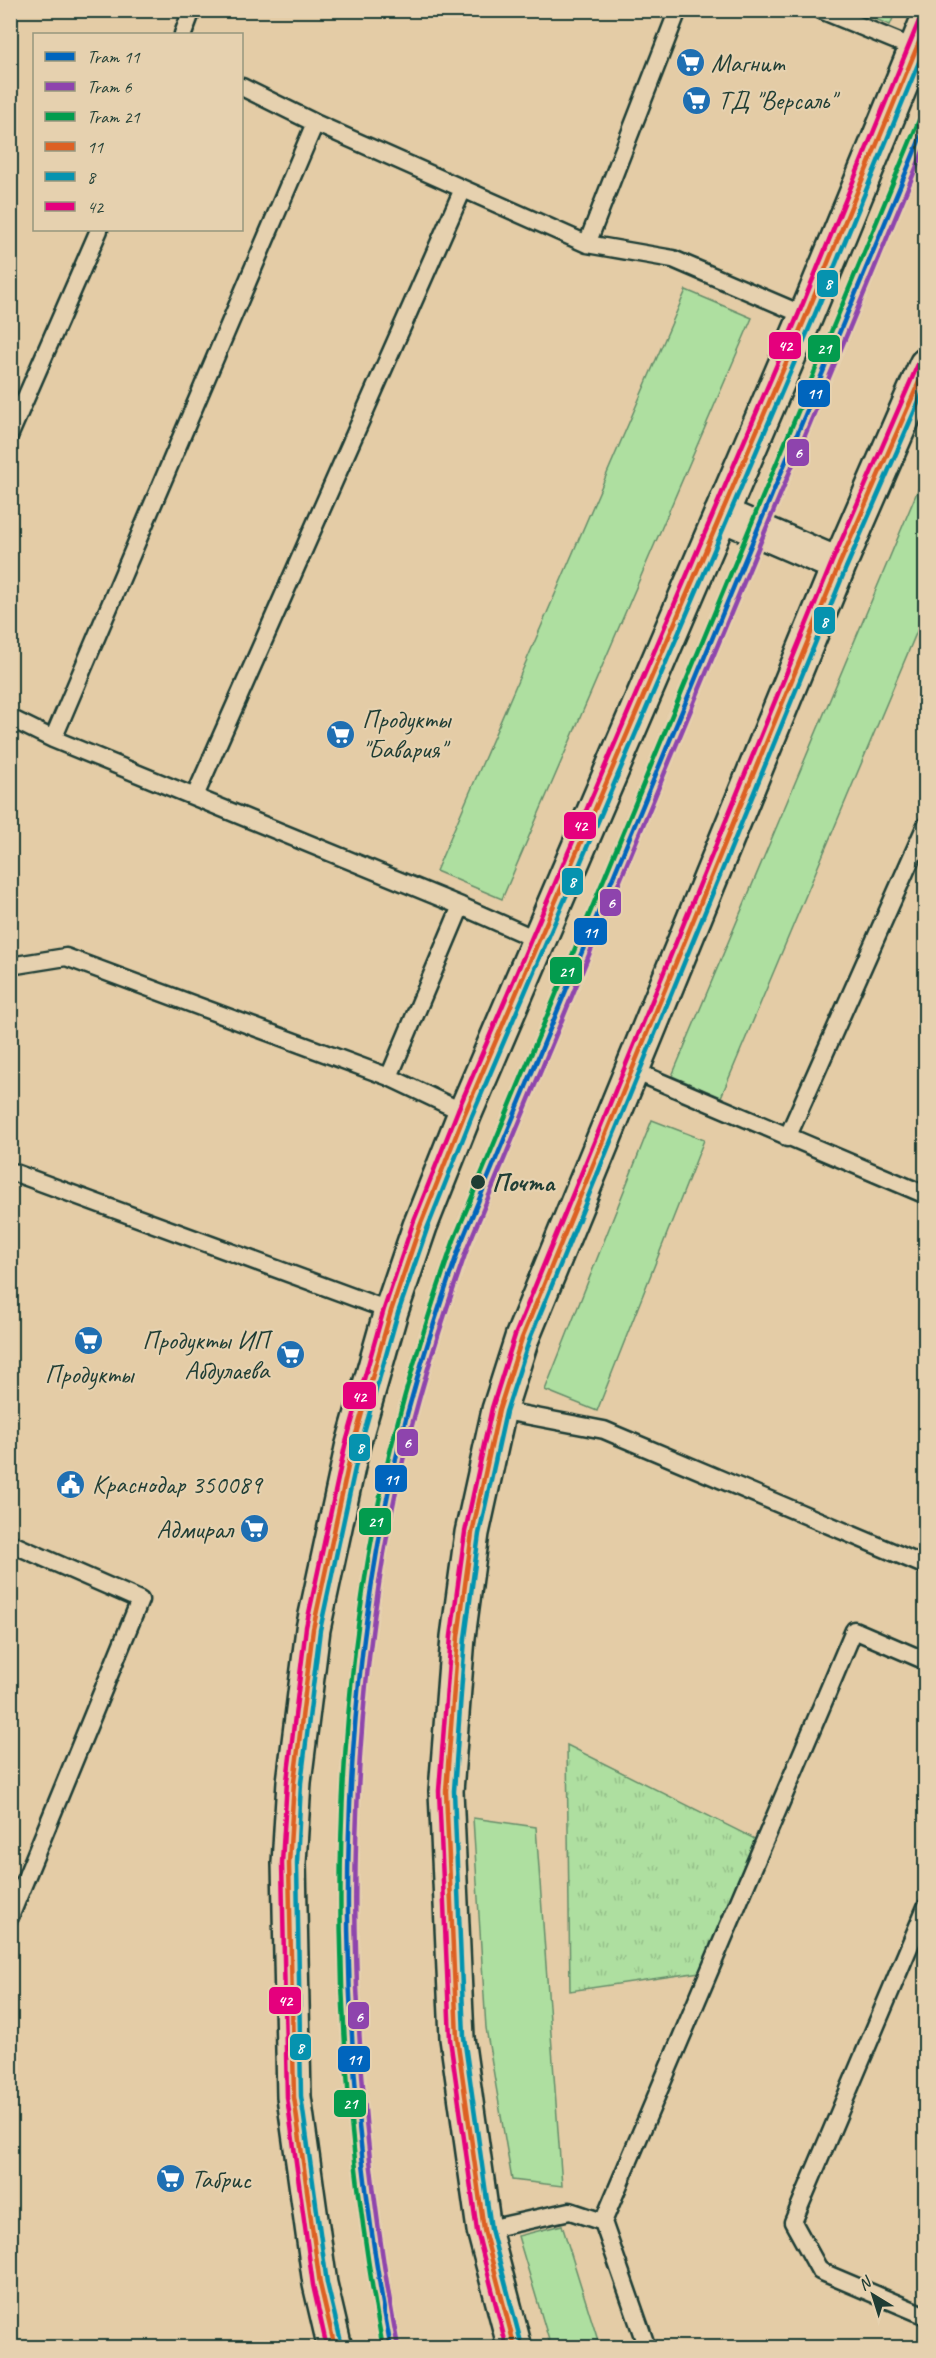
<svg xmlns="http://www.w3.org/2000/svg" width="936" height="2358" font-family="Caveat,sans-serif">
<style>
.grass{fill:#aedfa0;stroke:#668e6a;stroke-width:1.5}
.park{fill:url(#park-tufts);stroke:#668e6a;stroke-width:1.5}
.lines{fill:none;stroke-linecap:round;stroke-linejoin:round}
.lane-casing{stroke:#1f3d34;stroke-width:21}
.secondary-casing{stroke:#1f3d34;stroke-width:38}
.lane{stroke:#e6d1af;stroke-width:16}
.secondary{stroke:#e6d1af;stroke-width:33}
.bus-1-casing{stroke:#e6d1af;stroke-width:9}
.bus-2-casing{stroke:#e6d1af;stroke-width:9}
.bus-3-casing{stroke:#e6d1af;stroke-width:9}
.bus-1{stroke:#dd6124;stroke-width:4.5}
.bus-2{stroke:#0693af;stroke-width:4.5}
.bus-3{stroke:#e5007d;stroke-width:4.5}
.tram-1-casing{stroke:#e6d1af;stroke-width:9}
.tram-2-casing{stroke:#e6d1af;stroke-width:9}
.tram-3-casing{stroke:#e6d1af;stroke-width:9}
.tram-1{stroke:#0065bd;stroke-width:4.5}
.tram-2{stroke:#8e44ad;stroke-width:4.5}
.tram-3{stroke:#039c4e;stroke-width:4.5}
.stop-dot{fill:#1f3d34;stroke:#e6d1af;stroke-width:2}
.labels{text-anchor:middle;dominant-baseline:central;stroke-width:4.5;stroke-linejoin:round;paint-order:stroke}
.poi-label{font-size:26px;fill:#1f3d34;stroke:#e6d1af;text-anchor:start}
.stop-label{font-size:26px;font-weight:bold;fill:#1f3d34;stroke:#e6d1af;text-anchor:start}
.line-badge{stroke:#e6d1af;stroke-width:2}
.badge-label{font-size:16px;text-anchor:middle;font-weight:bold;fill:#fff}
</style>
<defs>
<pattern id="park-tufts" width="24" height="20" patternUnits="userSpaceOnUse" patternTransform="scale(1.5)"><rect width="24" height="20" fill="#aedfa0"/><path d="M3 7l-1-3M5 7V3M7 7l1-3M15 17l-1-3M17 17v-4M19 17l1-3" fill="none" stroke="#95c08a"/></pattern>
</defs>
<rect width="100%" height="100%" fill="#e4cca6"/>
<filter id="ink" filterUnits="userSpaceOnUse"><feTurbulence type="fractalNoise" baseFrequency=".0167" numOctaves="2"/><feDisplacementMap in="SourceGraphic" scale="12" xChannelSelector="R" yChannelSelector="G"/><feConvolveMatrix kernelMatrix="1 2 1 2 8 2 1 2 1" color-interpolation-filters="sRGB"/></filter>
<g filter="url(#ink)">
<path class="grass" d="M856 11H896L890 25Z
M686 290 752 318 502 899 436 871Z
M925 473V612L721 1097 672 1076Z
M652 1120 704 1140 597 1411 545 1390Z
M473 1818 536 1827 562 2186 512 2180 486 2028Z
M562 2225 600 2347H551L518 2236Z"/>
<path class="park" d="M567 1745 755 1839 700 1972 570 1991Z"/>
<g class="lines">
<defs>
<path id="lane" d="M821 10 916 49
M183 34 192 10
M242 87 315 123 587 244 673 259 806 316
M587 244 678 10
M10 434 99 230
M10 718 53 739 461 906 540 941
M53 739 315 123
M195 796 463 189
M10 966 66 957 389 1077 465 1113
M632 1070 926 1195
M389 1077 461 906
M787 1138 926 825
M10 1171 391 1311
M499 1410 604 1430 926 1566
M10 1543 140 1600 10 1917
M926 1907 793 2222 820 2271 926 2316
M484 2230 570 2211 603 2222
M647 2348 603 2222 854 1630 926 1661"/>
<path id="secondary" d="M721 514 839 565
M335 2348 320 2284 294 2097 289 1863 294 1782 313 1629 352 1448 391 1311 420 1226 465 1113 806 316 926 24
M515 2348 484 2230 457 2038 446 1791 458 1637 472 1533 499 1410 522 1338 839 565 926 365"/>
</defs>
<use href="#lane" class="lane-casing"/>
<use href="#secondary" class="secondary-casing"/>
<use href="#lane" class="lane"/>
<use href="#secondary" class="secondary"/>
<defs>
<path id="bus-1" d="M335 2348 320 2284 294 2097 289 1863 294 1782 313 1629 352 1448 391 1311 420 1226 465 1113 806 316 926 25
M515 2348 484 2230 457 2038 446 1791 458 1637 472 1533 499 1410 522 1338 839 565 926 366"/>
<path id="bus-2" d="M342 2346 327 2283 301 2096 297 1863 301 1783 320 1630 359 1450 398 1313 427 1229 472 1116 813 319 926 45
M522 2346 491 2229 464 2037 454 1791 465 1638 479 1534 506 1412 529 1341 846 568 926 385"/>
<path id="bus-3" d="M327 2348 313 2285 287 2097 282 1863 287 1781 306 1627 345 1446 384 1309 413 1223 458 1110 799 313 919 21
M507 2348 477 2231 450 2039 439 1791 451 1636 465 1532 492 1408 515 1335 832 562 919 362"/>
</defs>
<use href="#bus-1" class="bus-1-casing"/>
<use href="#bus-2" class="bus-2-casing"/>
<use href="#bus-3" class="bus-3-casing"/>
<use href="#bus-1" class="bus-1"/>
<use href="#bus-2" class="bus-2"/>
<use href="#bus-3" class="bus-3"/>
<defs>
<path id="tram-1" d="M391 2348C339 2074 331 1787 384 1513 402 1421 430 1332 461 1243L926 124"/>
<path id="tram-2" d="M398 2347C347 2074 338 1788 391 1515 409 1423 437 1334 468 1246L926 144"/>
<path id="tram-3" d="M383 2348C332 2075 323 1784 377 1511 395 1419 423 1329 454 1240L919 120"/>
</defs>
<use href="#tram-1" class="tram-1-casing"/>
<use href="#tram-2" class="tram-2-casing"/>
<use href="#tram-3" class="tram-3-casing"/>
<use href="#tram-1" class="tram-1"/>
<use href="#tram-2" class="tram-2"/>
<use href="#tram-3" class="tram-3"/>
</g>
</g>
<defs>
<symbol id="supermarket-disc" viewBox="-11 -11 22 22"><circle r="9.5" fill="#1f6fb2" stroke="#e6d1af"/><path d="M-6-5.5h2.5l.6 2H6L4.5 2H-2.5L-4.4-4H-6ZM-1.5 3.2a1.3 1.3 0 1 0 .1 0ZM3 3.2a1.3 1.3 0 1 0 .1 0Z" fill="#fff"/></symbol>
<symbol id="civic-disc" viewBox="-11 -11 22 22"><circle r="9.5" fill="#1f6fb2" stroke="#e6d1af"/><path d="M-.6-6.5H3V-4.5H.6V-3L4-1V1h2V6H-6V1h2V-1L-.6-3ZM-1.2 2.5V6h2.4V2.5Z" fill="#fff"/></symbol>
</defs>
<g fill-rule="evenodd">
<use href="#supermarket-disc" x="674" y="46" width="33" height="33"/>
<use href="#supermarket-disc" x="680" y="84" width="33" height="33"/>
<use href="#supermarket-disc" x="324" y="718" width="33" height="33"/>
<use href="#supermarket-disc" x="72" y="1324" width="33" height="33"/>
<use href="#supermarket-disc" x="274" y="1338" width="33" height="33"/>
<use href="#civic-disc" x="54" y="1468" width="33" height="33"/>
<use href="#supermarket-disc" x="238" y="1512" width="33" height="33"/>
<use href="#supermarket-disc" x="154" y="2162" width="33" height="33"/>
</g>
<circle class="stop-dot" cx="478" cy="1182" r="8"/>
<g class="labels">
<g class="poi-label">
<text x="711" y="63">Магнит</text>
<text x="718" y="100">ТД "Версаль"</text>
<text x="362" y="719">Продукты<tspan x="362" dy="30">"Бавария"</tspan></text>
<text x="269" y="1340" text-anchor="end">Продукты ИП<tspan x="269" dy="30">Абдулаева</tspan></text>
<text x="89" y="1374" text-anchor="middle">Продукты</text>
<text x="92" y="1484">Краснодар 350089</text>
<text x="233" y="1529" text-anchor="end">Адмирал</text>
<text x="191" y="2179">Табрис</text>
</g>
<g class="stop-label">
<text x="492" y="1182">Почта</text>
</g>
</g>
<g class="line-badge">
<rect x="816" y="269" width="23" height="29" rx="6" fill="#0693af"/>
<rect x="768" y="331" width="34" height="29" rx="6" fill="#e5007d"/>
<rect x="807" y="334" width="34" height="29" rx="6" fill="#039c4e"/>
<rect x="797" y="379" width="34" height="29" rx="6" fill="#0065bd"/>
<rect x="786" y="438" width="24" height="29" rx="6" fill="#8e44ad"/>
<rect x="813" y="606" width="23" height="29" rx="6" fill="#0693af"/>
<rect x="563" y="811" width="34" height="29" rx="6" fill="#e5007d"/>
<rect x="561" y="867" width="23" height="29" rx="6" fill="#0693af"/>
<rect x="599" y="888" width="23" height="29" rx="6" fill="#8e44ad"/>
<rect x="573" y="917" width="35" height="29" rx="6" fill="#0065bd"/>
<rect x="549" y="956" width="34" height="29" rx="6" fill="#039c4e"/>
<rect x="342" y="1381" width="35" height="29" rx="6" fill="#e5007d"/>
<rect x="396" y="1428" width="23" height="29" rx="6" fill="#8e44ad"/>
<rect x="348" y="1433" width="23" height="29" rx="6" fill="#0693af"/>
<rect x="374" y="1464" width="34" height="29" rx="6" fill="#0065bd"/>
<rect x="358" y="1507" width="34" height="29" rx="6" fill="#039c4e"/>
<rect x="268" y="1986" width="34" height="29" rx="6" fill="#e5007d"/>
<rect x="347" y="2001" width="23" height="29" rx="6" fill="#8e44ad"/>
<rect x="289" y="2033" width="23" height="28" rx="6" fill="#0693af"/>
<rect x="337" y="2045" width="34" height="28" rx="6" fill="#0065bd"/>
<rect x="333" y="2089" width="34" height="29" rx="6" fill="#039c4e"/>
</g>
<g class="badge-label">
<text x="828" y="289">8</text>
<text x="785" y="351">42</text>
<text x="824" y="354">21</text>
<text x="814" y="399">11</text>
<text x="798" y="458">6</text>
<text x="824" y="627">8</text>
<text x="580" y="831">42</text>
<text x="572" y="887">8</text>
<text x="611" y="908">6</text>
<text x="590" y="938">11</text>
<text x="566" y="977">21</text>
<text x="359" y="1402">42</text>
<text x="407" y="1448">6</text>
<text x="360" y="1453">8</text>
<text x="391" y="1485">11</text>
<text x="375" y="1527">21</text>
<text x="285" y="2006">42</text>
<text x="359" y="2022">6</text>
<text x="300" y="2053">8</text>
<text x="354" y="2065">11</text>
<text x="350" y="2109">21</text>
</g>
<rect width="936" height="2358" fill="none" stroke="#e6d1af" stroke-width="36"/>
<rect x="18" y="18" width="900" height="2322" fill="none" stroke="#1f3d34" stroke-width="2" filter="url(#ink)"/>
<rect x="33" y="33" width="210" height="198" fill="#e6d1af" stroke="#96967e" stroke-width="1.5"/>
<rect x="45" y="52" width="30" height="9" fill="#0065bd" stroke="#96967e" stroke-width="1.5"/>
<text x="87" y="63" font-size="18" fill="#1f3d34">Tram 11</text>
<rect x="45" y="82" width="30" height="9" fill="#8e44ad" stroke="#96967e" stroke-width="1.5"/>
<text x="87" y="93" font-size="18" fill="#1f3d34">Tram 6</text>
<rect x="45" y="112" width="30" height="9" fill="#039c4e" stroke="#96967e" stroke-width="1.5"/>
<text x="87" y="123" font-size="18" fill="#1f3d34">Tram 21</text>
<rect x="45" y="142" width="30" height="9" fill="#dd6124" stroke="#96967e" stroke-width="1.5"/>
<text x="87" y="153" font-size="18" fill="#1f3d34">11</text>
<rect x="45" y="172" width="30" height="9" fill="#0693af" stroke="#96967e" stroke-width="1.5"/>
<text x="87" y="183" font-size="18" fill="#1f3d34">8</text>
<rect x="45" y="202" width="30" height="9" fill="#e5007d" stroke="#96967e" stroke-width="1.5"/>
<text x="87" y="213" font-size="18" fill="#1f3d34">42</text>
<g transform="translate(873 2295) rotate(322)" stroke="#e6d1af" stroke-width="4.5" paint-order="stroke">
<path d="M0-4.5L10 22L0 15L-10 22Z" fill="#1f3d34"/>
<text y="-9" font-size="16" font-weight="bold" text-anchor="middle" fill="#1f3d34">N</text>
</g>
</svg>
